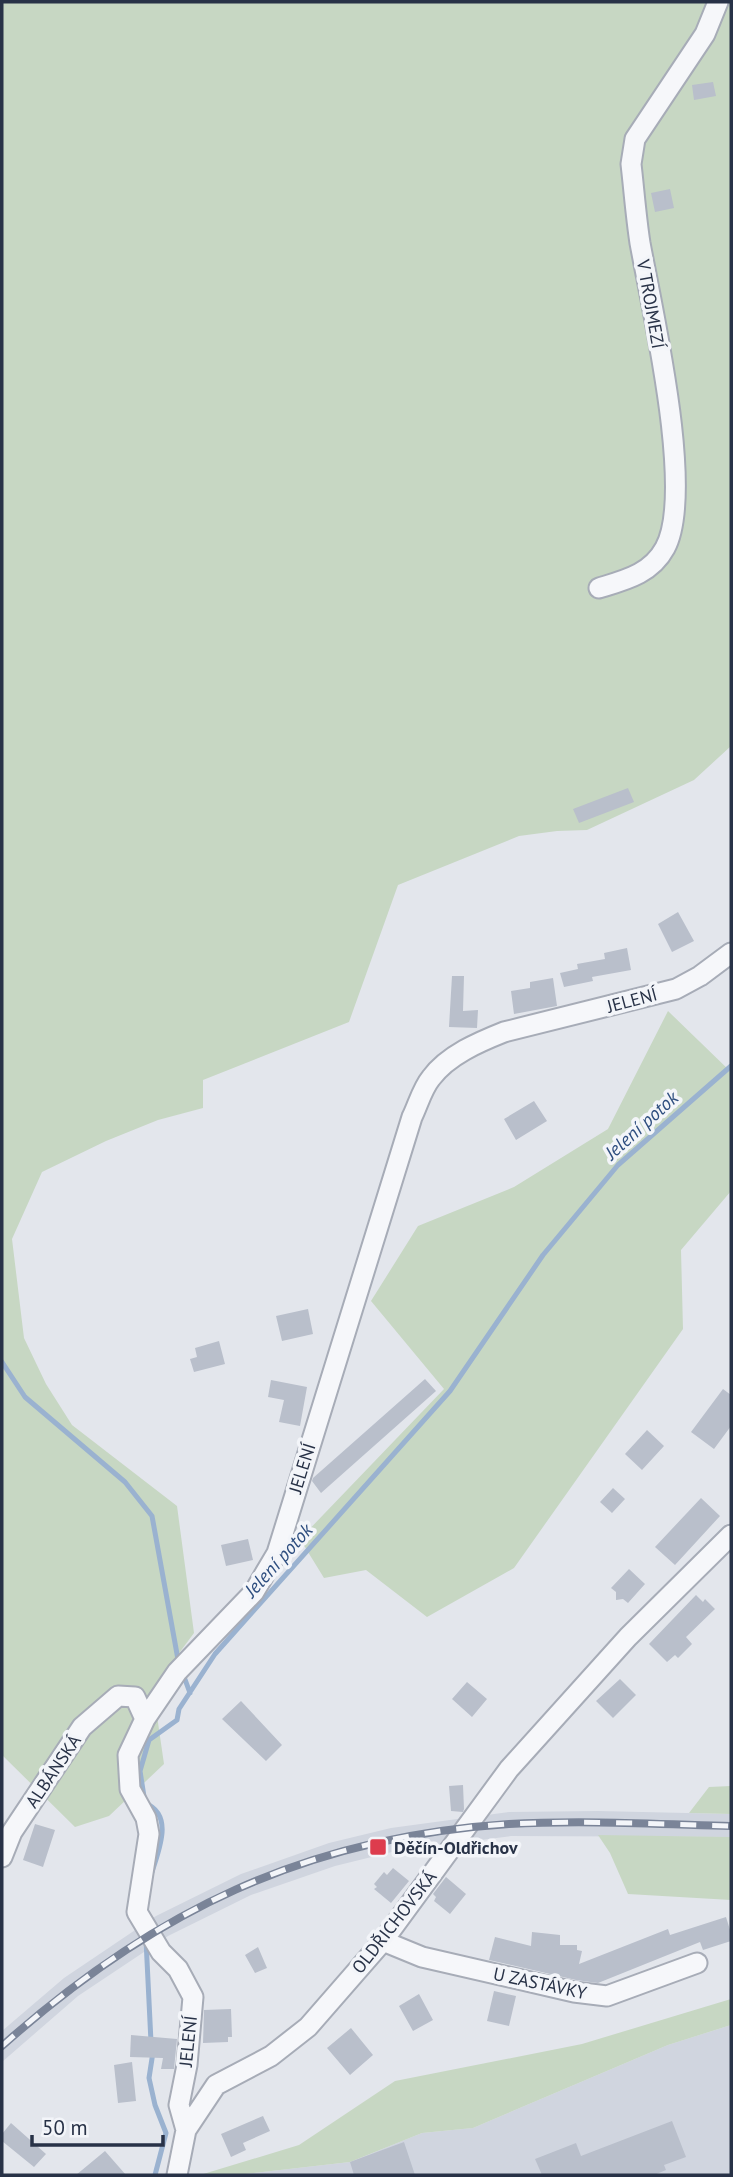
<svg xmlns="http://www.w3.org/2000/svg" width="733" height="2177" font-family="'PT Sans',sans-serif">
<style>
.built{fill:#d0d5df}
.green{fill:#c7d7c3}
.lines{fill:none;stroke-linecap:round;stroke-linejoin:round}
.stream{stroke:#9ab2d0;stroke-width:5}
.building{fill:#b9bfcb}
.minor-casing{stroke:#a7acb7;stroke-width:23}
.minor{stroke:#f6f7fa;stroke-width:19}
.rail-casing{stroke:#7a8498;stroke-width:8}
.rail{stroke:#f3f5f9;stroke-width:5;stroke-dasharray:16;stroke-linecap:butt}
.poi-dot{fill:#dd3c4d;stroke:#f3f5f9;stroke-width:2.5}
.labels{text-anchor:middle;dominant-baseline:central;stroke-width:7;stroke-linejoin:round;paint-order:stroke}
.street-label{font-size:18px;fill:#283247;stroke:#f3f5f9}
.poi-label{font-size:18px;font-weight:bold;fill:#283247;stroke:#f3f5f9;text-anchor:start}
.water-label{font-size:19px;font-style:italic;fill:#2e4e7f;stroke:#f3f5f9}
</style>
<rect width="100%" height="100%" fill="#e3e6ec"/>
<path class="built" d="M598 1811 731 1814V1837L511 1836 396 1851 335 1866 251 1895 168 1936 78 1996 2 2062V2031L64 1978 156 1916 241 1874 329 1843 391 1828 509 1812Z
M731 2025V2175H237L350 2162 422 2133 473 2128 668 2045Z"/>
<path class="green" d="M2 2H731V746L694 780 587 830 557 831 519 836 398 885 349 1022 203 1080V1108L158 1120 106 1141 42 1172 12 1239 24 1338 46 1384 72 1425 177 1506 194 1633 153 1688 164 1764 109 1816 75 1827 2 1755Z
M668 1011 731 1072V1191L681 1250 683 1329 514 1568 427 1617 366 1570 324 1578 300 1539 444 1389 371 1301 418 1226 514 1187 608 1129Z
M731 1786V1814L689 1813 709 1787Z
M598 1835 731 1837V1900L628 1894 610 1853Z
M731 1999V2025L668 2045 473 2128 422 2133 350 2162 237 2175H200L299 2145 395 2081 582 2044Z"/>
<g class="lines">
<path class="stream" d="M2 1362 25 1397 125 1482 152 1516 179 1665
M183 1674 190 1693
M152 1872C159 1849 174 1815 145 1803L140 1771 149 1740 177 1720 179 1709 215 1654 450 1391 543 1255 618 1165 731 1066
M146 1940 151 2042
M153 2052 149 2078 155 2105 166 2133 155 2175"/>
</g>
<path class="building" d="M713 82 716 96 694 100 692 85Z
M670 189 674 208 655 212 651 193Z
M628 788 634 802 579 823 573 809Z
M678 912 694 941 672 952 658 924Z
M627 948 631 970 592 977 593 981 564 987 560 973 578 969 577 964 605 959 604 953Z
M452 976H464L463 1011 478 1010 477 1028 449 1027Z
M553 978 557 1006 514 1014 511 991 530 988V982Z
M534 1101 547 1121 516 1140 504 1119Z
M308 1309 313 1334 282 1341 276 1316Z
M219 1341 225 1364 194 1372 190 1359 197 1357 195 1348Z
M425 1379 436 1391 321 1493 312 1481 313 1478Z
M271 1380 307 1387 300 1426 279 1422 284 1400 268 1397Z
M723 1389 731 1395V1426L714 1449 691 1432Z
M647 1430 664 1446 642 1470 625 1454Z
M613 1488 625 1499 612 1513 600 1502Z
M701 1498 720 1516 675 1565 655 1547Z
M248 1539 253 1560 226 1566 221 1545Z
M629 1569 645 1584 628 1603 623 1599 616 1600V1592L611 1588Z
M696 1595 703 1602 705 1599 715 1609 686 1637 692 1644 678 1658 675 1655 667 1662 649 1644Z
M620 1679 636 1695 613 1718 596 1701Z
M467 1682 487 1699 472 1717 452 1699Z
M241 1701 282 1745 266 1761 222 1719Z
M463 1785 464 1809 463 1812 451 1811 449 1786Z
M35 1824 55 1830 43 1867 23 1860Z
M393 1868 409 1881 391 1903 374 1889 377 1887 374 1884 384 1872 387 1875Z
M446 1877 466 1894 450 1914 434 1901 436 1897 433 1894Z
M726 1917 731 1933V1941L703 1950 700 1942 598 1983 576 1980 489 1960 495 1937 531 1946 532 1932 560 1935V1945H577V1950L582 1951 579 1964 668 1929 670 1935Z
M258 1947 267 1968 255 1973 245 1955Z
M494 1991 516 1996 509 2026 487 2021Z
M419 1994 433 2020 413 2031 399 2006Z
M231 2009 232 2037H228V2042L203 2043 204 2010Z
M351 2028 373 2055 350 2075 327 2048Z
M131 2035 177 2039 174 2069H161L163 2058 130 2057Z
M132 2062 136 2101 118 2103 114 2065Z
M263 2116 270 2131 243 2143 246 2150 231 2157 221 2134Z
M672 2121 686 2157 664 2165 666 2170 654 2175H542L535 2159 576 2143 581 2156Z
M11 2123 46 2154 34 2167 2 2141V2134Z
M404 2142 415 2175H354L350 2162Z
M105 2151 126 2175H76Z"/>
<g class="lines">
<defs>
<path id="minor" d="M599 588C625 580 651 574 665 548 695 493 652 309 640 243 636 217 634 190 631 164L635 139 705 34 718 2
M2 1857 12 1832 82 1727 118 1696 135 1697 145 1719
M383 1941 422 1957 574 1992 607 1996 697 1963
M186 2130 179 2105 187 2065 193 1997 178 1969 161 1952 137 1912 149 1834 146 1818 130 1789 128 1755 145 1719 177 1672 254 1592 277 1553 412 1117C418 1105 422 1089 431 1078 448 1055 479 1042 504 1032L676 989 700 976 731 953
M177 2175 186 2130 216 2085 271 2056 308 2027 383 1941 509 1769 628 1637 731 1535"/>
</defs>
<use href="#minor" class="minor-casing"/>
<use href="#minor" class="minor"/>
<defs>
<path id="rail" d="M2 2046C152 1912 306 1837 509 1824 583 1820 658 1824 731 1826"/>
</defs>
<use href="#rail" class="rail-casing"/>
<use href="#rail" class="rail"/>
</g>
<rect class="poi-dot" x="369" y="1838" width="18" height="18" rx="3.5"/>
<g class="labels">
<g class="street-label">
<text transform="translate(651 304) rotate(80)">V TROJMEZÍ</text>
<text transform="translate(632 1000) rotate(-15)">JELENÍ</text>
<text transform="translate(302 1468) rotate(-73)">JELENÍ</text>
<text transform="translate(53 1771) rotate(-56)">ALBÁNSKÁ</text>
<text transform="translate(394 1922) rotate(-52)">OLDŘICHOVSKÁ</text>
<text transform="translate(540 1983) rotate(12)">U ZASTÁVKY</text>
<text transform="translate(188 2041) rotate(-84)">JELENÍ</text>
</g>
<g class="poi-label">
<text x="394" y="1847">Děčín-Oldřichov</text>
</g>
<g class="water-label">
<text transform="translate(641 1125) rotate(-42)">Jelení potok</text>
<text transform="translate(278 1560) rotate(-48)">Jelení potok</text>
</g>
</g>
<rect width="733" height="2177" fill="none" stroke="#283247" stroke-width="7"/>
<path d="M32 2135v10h131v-10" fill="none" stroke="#283247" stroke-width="3.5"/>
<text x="42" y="2135" font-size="21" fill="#283247" stroke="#f3f5f9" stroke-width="5" paint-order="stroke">50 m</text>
</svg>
